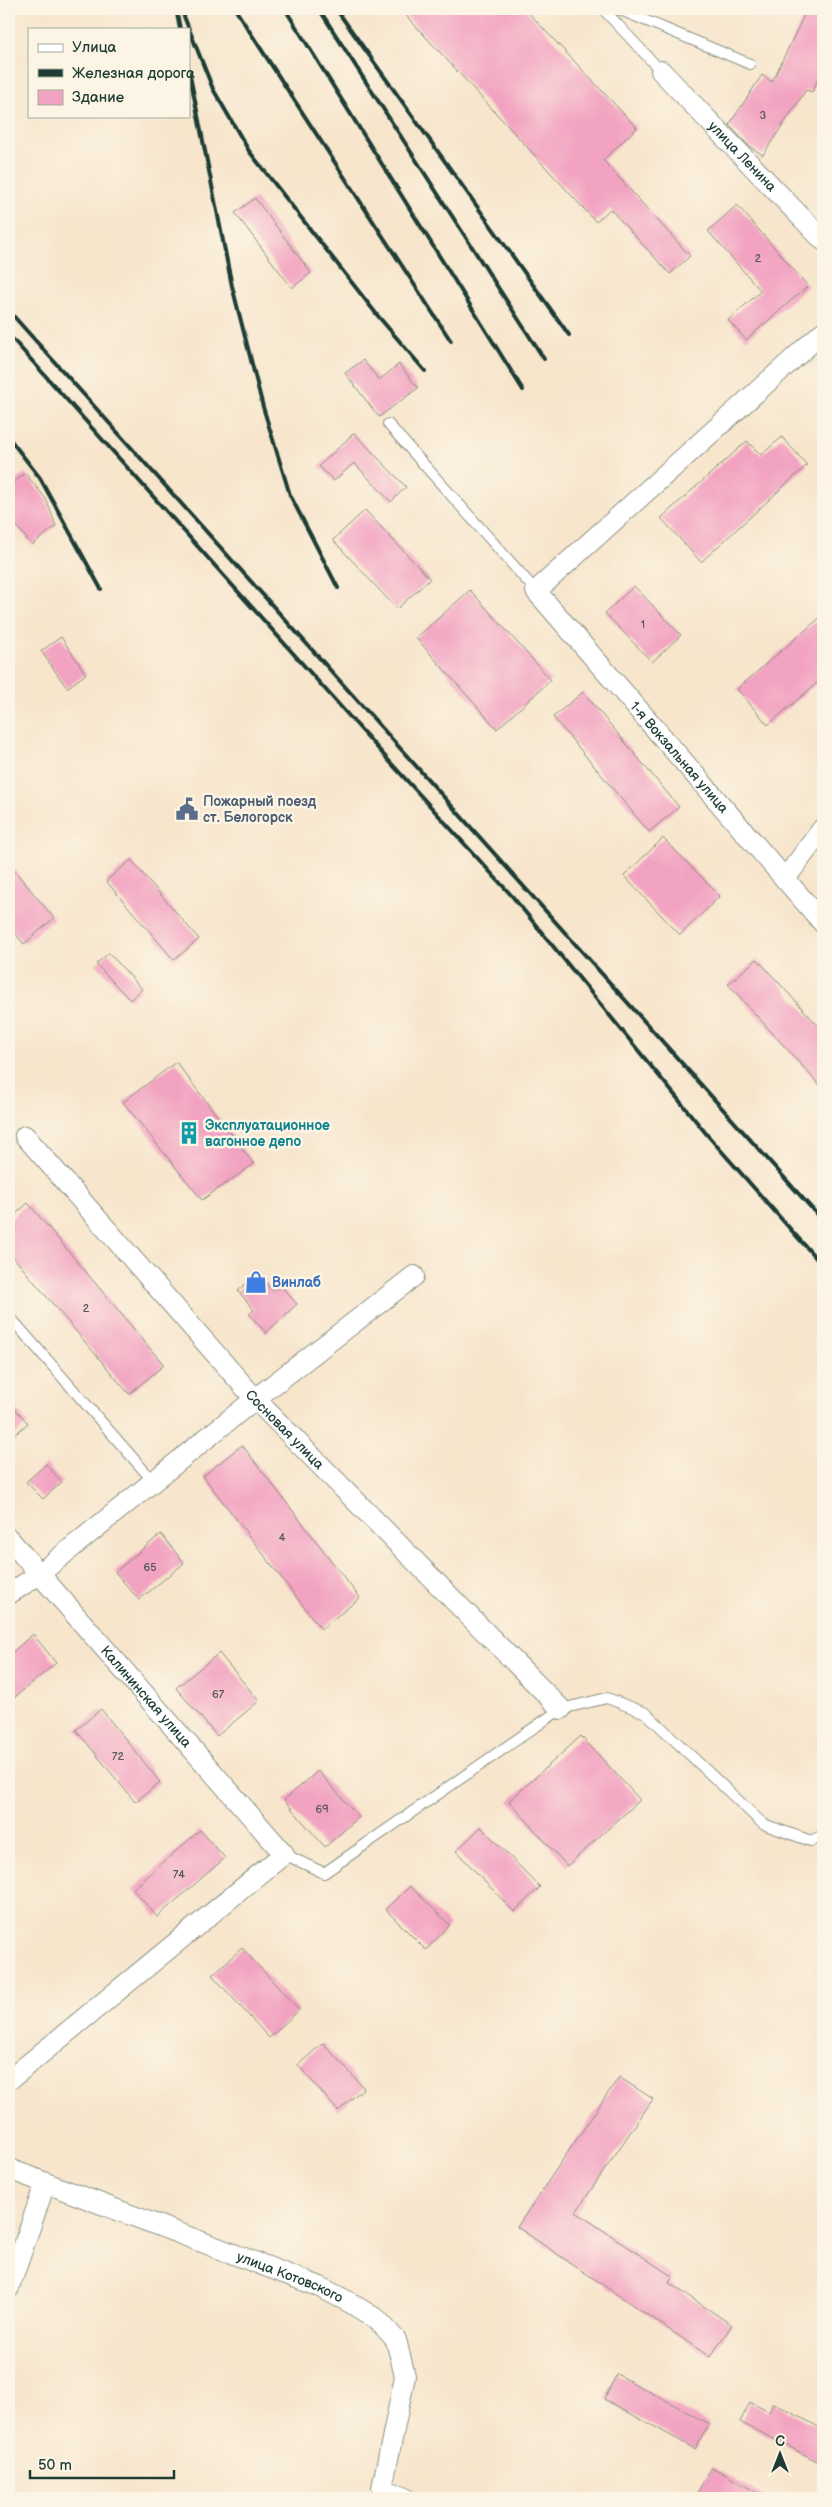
<svg xmlns="http://www.w3.org/2000/svg" width="832" height="2507" font-family="'Balsamiq Sans',sans-serif">
<style>
.building{fill:#f2a3c1}
.lines{fill:none;stroke-linecap:round;stroke-linejoin:round}
.service-casing{stroke:#8b9180;stroke-width:12}
.minor-casing{stroke:#8b9180;stroke-width:22}
.service{stroke:#fff;stroke-width:10}
.minor{stroke:#fff;stroke-width:20}
.rail{stroke:#1f3d34;stroke-width:4}
.labels{text-anchor:middle;dominant-baseline:central;stroke-width:5;stroke-linejoin:round;paint-order:stroke}
.number-label{font-size:11px;fill:#545657}
.street-label{font-size:14px;fill:#1f3d34;stroke:#fcf5e5}
.service-label{font-size:14px;font-weight:bold;fill:#4e5e75;stroke:#fcf5e5;text-anchor:start}
.culture-label{font-size:14px;font-weight:bold;fill:#0d838f;stroke:#fcf5e5;text-anchor:start}
.shop-label{font-size:14px;font-weight:bold;fill:#366cbe;stroke:#fcf5e5;text-anchor:start}
</style>
<rect width="100%" height="100%" fill="#fcf5e5"/>
<filter id="ink" filterUnits="userSpaceOnUse"><feTurbulence type="fractalNoise" baseFrequency=".02" numOctaves="2"/><feDisplacementMap in="SourceGraphic" scale="10" xChannelSelector="R" yChannelSelector="G"/><feConvolveMatrix kernelMatrix="1 2 1 2 8 2 1 2 1" color-interpolation-filters="sRGB"/></filter>
<filter id="wash" filterUnits="userSpaceOnUse"><feTurbulence type="fractalNoise" baseFrequency=".0096" numOctaves="4" result="noise"/><feDisplacementMap in="SourceGraphic" scale="20" xChannelSelector="R" yChannelSelector="G"/><feGaussianBlur stdDeviation="1.12" result="paint"/><feColorMatrix in="noise" values="0 0 0 0 0 0 0 0 0 0 0 0 0 0 0 0 0 1.4 0 .05"/><feComposite in="paint" operator="in"/></filter>
<g filter="url(#wash)">
<rect width="100%" height="100%" fill="#f7e5cc"/>
<g id="blocks">
<path class="building" d="M400 9H525L637 128 603 160 690 256 670 274 610 209 596 222Z
M807 9H823V68L812 92 806 90 763 155 749 146 729 125 762 75 772 82Z
M255 198 311 273 292 288 235 213Z
M737 205 808 286 746 340 728 320 761 291 708 231Z
M363 360 379 380 399 364 418 388 379 417 345 373Z
M354 433 406 487 391 502 354 463 334 481 319 466Z
M782 437 807 465 701 562 661 518 747 441 761 455Z
M25 473 46 499 56 526 32 545 9 517V487Z
M365 510 430 579 397 609 333 540Z
M634 586 681 635 652 662 605 613Z
M470 590 551 680 497 729 416 638Z
M823 615V678L768 725 737 689Z
M61 637 86 674 67 688 41 651Z
M583 692 679 807 649 832 553 717Z
M663 838 720 896 680 935 624 876Z
M131 860 199 939 174 960 106 881Z
M9 864 54 918 24 944 9 926Z
M109 953 142 989 130 1000 96 964Z
M757 959 823 1031V1089L728 984Z
M176 1062 254 1164 202 1200 123 1102Z
M28 1203 164 1365 129 1394 9 1252V1220Z
M257 1273 273 1291 280 1285 297 1304 266 1333 249 1314 254 1310 238 1291Z
M9 1402 28 1423 9 1440Z
M242 1445 360 1598 321 1629 203 1476Z
M46 1464 62 1482 43 1499 26 1482Z
M161 1534 184 1563 139 1600 115 1572Z
M33 1634 56 1663 9 1702V1655Z
M219 1653 259 1701 217 1736 176 1688Z
M101 1709 160 1782 135 1802 76 1730Z
M581 1736 640 1800 567 1866 509 1801Z
M318 1771 359 1817 325 1847 284 1800Z
M481 1827 540 1887 514 1912 456 1851Z
M200 1830 225 1858 157 1917 133 1889Z
M410 1886 450 1925 426 1950 386 1910Z
M242 1948 299 2010 269 2038 212 1975Z
M323 2043 364 2088 338 2111 298 2065Z
M619 2077 653 2099 576 2212 673 2277 669 2283 732 2325 710 2357 517 2227Z
M617 2374 709 2424 695 2449 604 2399Z
M750 2402 769 2412 773 2403 823 2429V2464L740 2422Z
M712 2467 766 2498H694Z"/>
</g>
</g>
<g filter="url(#ink)">
<use href="#blocks" fill-opacity="0" stroke="#8b9180" stroke-width="1"/>
<g class="lines">
<defs>
<path id="service" d="M603 9 661 71
M618 9 750 64
M388 424 536 591
M9 1316 153 1481
M284 1854 324 1873 561 1709 607 1698 646 1713 763 1824 811 1841 823 1835"/>
<g id="minor">
<path id="s1" d="M661 71 823 240"/>
<path id="s2" d="M823 332 536 591 823 923"/>
<path d="M785 879 823 828"/>
<path id="s3" d="M25 1136 255 1399 561 1709"/>
<path id="s4" d="M9 1539 284 1854 9 2080"/>
<path d="M9 1594 38 1575 255 1399 414 1276"/>
<path id="s5" d="M9 2169 318 2286 349 2302 378 2320 396 2340 405 2376 382 2488 405 2498"/>
<path d="M9 2288 45 2184"/>
</g>
</defs>
<use href="#service" class="service-casing"/>
<use href="#minor" class="minor-casing"/>
<use href="#service" class="service"/>
<use href="#minor" class="minor"/>
<path class="rail" d="M176 9 180 29
M181 9 213 89 249 151 378 316 425 371
M235 9 451 341
M285 9 523 390
M319 9 544 359
M336 9 569 335
M189 71 232 286 263 407 290 495 338 588
M9 311 823 1221
M9 335 390 762 512 896 709 1137 823 1266
M9 438 40 478 101 589"/>
</g>
</g>
<defs>
<symbol id="civic-bare" viewBox="-9 -9 18 18"><path d="M-.6-6.5H3V-4.5H.6V-3L4-1V1h2V6H-6V1h2V-1L-.6-3ZM-1.2 2.5V6h2.4V2.5Z" fill="#5c6f8a" stroke="#fcf5e5" stroke-width="2.5" paint-order="stroke"/></symbol>
<symbol id="building-bare" viewBox="-9 -9 18 18"><path d="M-4-6H4V6H1V3H-1V6H-4ZM-2.5-4.3h1.7v1.8h-1.7ZM.8-4.3h1.7v1.8H.8ZM-2.5-1h1.7V.8h-1.7ZM.8-1h1.7V.8H.8Z" fill="#0f9aa8" stroke="#fcf5e5" stroke-width="2.5" paint-order="stroke"/></symbol>
<symbol id="shop-bare" viewBox="-9 -9 18 18"><path d="M-5-2.5h2.3a2.7 3.5 0 0 1 5.4 0H5L5.5 6h-11ZM-1.5-2.5h3a1.5 2.3 0 0 0-3 0Z" fill="#3f7fe0" stroke="#fcf5e5" stroke-width="2.5" paint-order="stroke"/></symbol>
</defs>
<g fill-rule="evenodd">
<use href="#civic-bare" x="171" y="793" width="32" height="32"/>
<use href="#building-bare" x="173" y="1117" width="32" height="32"/>
<use href="#shop-bare" x="240" y="1266" width="32" height="32"/>
</g>
<g class="labels">
<g class="number-label">
<text x="763" y="115">3</text>
<text x="758" y="258">2</text>
<text x="643" y="624">1</text>
<text x="86" y="1308">2</text>
<text x="282" y="1537">4</text>
<text x="150" y="1567">65</text>
<text x="218" y="1694">67</text>
<text x="118" y="1756">72</text>
<text x="322" y="1809">69</text>
<text x="179" y="1874">74</text>
</g>
<g class="street-label">
<text stroke="none"><textPath href="#s1" startOffset="118">улица Ленина</textPath></text>
<text stroke="none"><textPath href="#s2" startOffset="606">1-я Вокзальная улица</textPath></text>
<text stroke="none"><textPath href="#s3" startOffset="392">Сосновая улица</textPath></text>
<text stroke="none"><textPath href="#s4" startOffset="209">Калининская улица</textPath></text>
<text stroke="none"><textPath href="#s5" startOffset="301">улица Котовского</textPath></text>
</g>
<g class="service-label">
<text x="203" y="801">Пожарный поезд<tspan x="203" dy="16">ст. Белогорск</tspan></text>
</g>
<g class="culture-label">
<text x="205" y="1125">Эксплуатационное<tspan x="205" dy="16">вагонное депо</tspan></text>
</g>
<g class="shop-label">
<text x="272" y="1282">Винлаб</text>
</g>
</g>
<rect width="832" height="2507" fill="none" stroke="#fcf5e5" stroke-width="30"/>
<rect x="28" y="28" width="162" height="90" fill="#fcf5e5" stroke="#a4ab9e"/>
<rect x="38" y="44" width="25" height="8" fill="#ffffff" stroke="#a4ab9e"/>
<text x="72" y="52" font-size="15" fill="#1f3d34">Улица</text>
<rect x="38" y="69" width="25" height="8" fill="#1f3d34" stroke="#a4ab9e"/>
<text x="72" y="78" font-size="15" fill="#1f3d34">Железная дорога</text>
<rect x="38" y="90" width="25" height="15" fill="#f2a3c1" stroke="#a4ab9e"/>
<text x="72" y="102" font-size="15" fill="#1f3d34">Здание</text>
<g transform="translate(780 2454)" stroke="#fcf5e5" stroke-width="4" paint-order="stroke">
<path d="M0-4L9 19L0 12L-9 19Z" fill="#1f3d34"/>
<text y="-8" font-size="14" font-weight="bold" text-anchor="middle" fill="#1f3d34">С</text>
</g>
<path d="M30 2470v8h144v-8" fill="none" stroke="#1f3d34" stroke-width="2.5"/>
<text x="38" y="2470" font-size="15" fill="#1f3d34" stroke="#fcf5e5" stroke-width="4" paint-order="stroke">50 m</text>
</svg>
